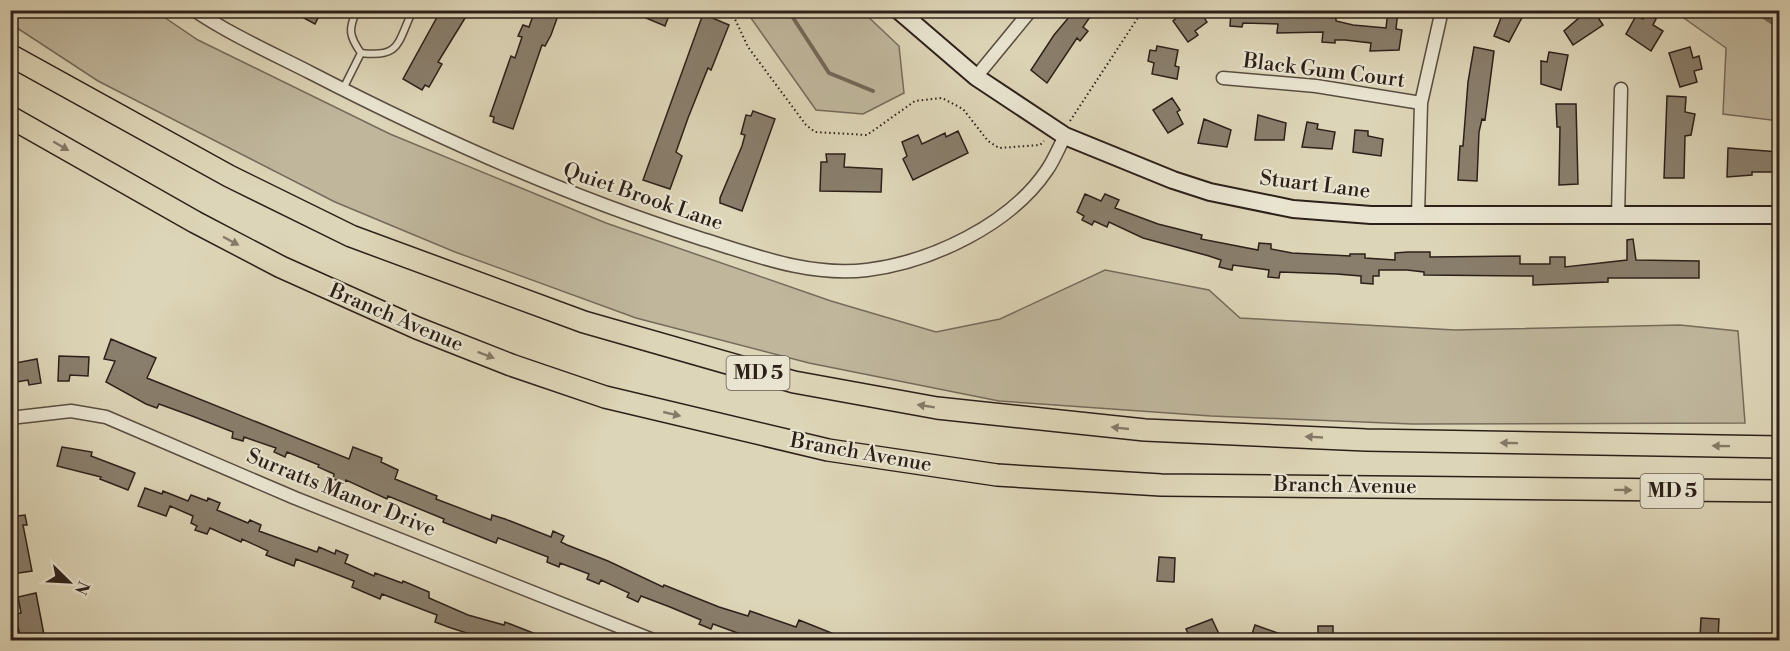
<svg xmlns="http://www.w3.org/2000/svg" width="1790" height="651" font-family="'Libre Bodoni',serif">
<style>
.green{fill:#bfb69c;stroke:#766b5b;stroke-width:1.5}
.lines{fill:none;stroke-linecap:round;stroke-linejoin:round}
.stream{stroke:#736758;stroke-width:4}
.building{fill:#897e6c;stroke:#2d201a;stroke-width:1.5}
.lane-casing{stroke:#594d41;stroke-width:9}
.street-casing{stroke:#594d41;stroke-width:15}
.secondary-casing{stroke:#2d201a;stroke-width:20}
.highway-casing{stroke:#2d201a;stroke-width:24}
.path{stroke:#2d201a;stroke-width:2;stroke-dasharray:1.5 3;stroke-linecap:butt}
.lane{stroke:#e9e4d0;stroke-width:6}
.street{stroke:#e9e4d0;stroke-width:12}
.secondary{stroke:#e9e4d0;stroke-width:16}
.highway{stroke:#ddd5b7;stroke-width:21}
.oneway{fill:#857a68}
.labels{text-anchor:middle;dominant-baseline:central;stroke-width:4.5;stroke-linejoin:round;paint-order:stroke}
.shield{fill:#e9e4d0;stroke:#655b51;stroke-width:1.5}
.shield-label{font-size:20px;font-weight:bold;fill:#2d201a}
.street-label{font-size:21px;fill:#2d201a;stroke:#e9e4d0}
</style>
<rect width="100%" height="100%" fill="#ddd5b7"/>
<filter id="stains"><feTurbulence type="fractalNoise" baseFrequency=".00333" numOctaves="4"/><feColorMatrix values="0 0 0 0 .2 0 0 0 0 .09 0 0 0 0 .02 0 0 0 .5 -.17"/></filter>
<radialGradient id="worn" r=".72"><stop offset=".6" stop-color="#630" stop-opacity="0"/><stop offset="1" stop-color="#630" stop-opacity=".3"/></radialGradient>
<path class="green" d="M10 11H155L198 40 390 134 606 223 831 301 936 332 1000 319 1105 270 1209 290 1240 318 1455 330 1680 325 1738 331 1745 423 1412 424 1211 416 999 401 809 363 636 318 455 252 335 202 98 81 11 24Z
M746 11H862L899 46 904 93 863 114 816 110Z
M1674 11H1779V121L1723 114 1726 48Z"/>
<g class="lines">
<path class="stream" d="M788 10 829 73 873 91
M1753 10 1773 23 1780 24"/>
</g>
<path class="building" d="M289 10H322L315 24Z
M441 10H470L438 62 442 64 429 87 425 85 422 90 403 79Z
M535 10H560L551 35 545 46 542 45 513 129 493 122 494 117 490 116 511 56 515 58 522 37 518 36 523 25 529 27Z
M627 10H671L665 26Z
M1075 10H1081L1090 17 1083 27 1088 31 1080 41 1077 38 1047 83 1031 70 1054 35Z
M1186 10H1199L1207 22 1195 31 1198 35 1188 42 1173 21Z
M1231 10 1306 13 1336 18V21L1353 25 1386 28 1388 10H1398L1396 29 1402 30 1399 50 1370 51 1371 43 1345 40H1335V43L1322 42 1323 32 1277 33 1278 24 1243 23 1242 27 1230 26Z
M1504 10H1526L1509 42 1494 36Z
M1588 10H1593L1603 25 1573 45 1564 31Z
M1646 13 1656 19 1653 25 1663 31 1651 51 1626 34 1636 16 1643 19Z
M703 14 729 25 711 70 708 68 688 118 676 152 682 156 670 189 643 180Z
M1157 46 1178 50 1175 66 1179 67 1177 79 1152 74 1154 63 1148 61 1150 50 1156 51Z
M1474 47 1494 51 1485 120 1482 119 1479 132 1477 181 1458 180 1460 146H1463L1468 82Z
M1690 47 1693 58 1699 56 1702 69 1694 71 1697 82 1680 87 1669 53Z
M1549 52 1568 55 1561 90 1541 84V61L1547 62Z
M1667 96 1686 97 1685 112 1695 114 1691 135 1685 136 1684 178H1664Z
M1172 98 1180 110 1177 112 1183 124 1168 133 1153 110Z
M1556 104H1576L1578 184 1559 185 1560 127H1557Z
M753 111 775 119 742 211 720 203V198L742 146 745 135 741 134 746 115 751 116Z
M1258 115 1286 123 1284 140H1255Z
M1204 119 1231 130 1227 147 1198 143Z
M1307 122 1318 124 1317 129 1335 132 1332 149 1302 147Z
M1355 130 1368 131V136L1383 139 1381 156 1353 152Z
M958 131 968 153 913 180 903 159 907 156 902 142 918 135 922 144 945 133 946 137Z
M1728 148 1779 152V172H1752V175L1727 177Z
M826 154H845L844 167 882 169 881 192 820 191 821 162H827Z
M1085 194 1101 201 1105 194 1119 200 1115 208 1158 224 1202 235 1201 239 1258 250 1259 243 1271 244V249L1292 253 1350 256V254H1365V258L1395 260V253L1408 252H1430V257L1520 256V264H1550V257H1565V267L1627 260V240L1633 239 1636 260 1699 261V278H1608V282L1533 285V276L1424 275V272L1407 270H1379V276H1373V284L1361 283V276L1337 274 1280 272 1279 278 1268 277 1269 270 1233 265 1232 270 1219 267 1221 260 1209 256 1143 238 1109 222 1107 227 1094 221 1092 225 1082 220 1084 216 1077 212Z
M111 339 156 358 147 378 349 459 353 447 382 458 381 462 398 470 395 479 437 496 436 499 491 520 492 515 505 519 551 537 553 531 564 536 561 542 567 545 608 561 663 587 664 585 719 607 748 616 750 611 796 627 799 620 849 640H773L755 634 754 639 713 624 711 629 699 624 701 620 670 607 641 596 638 602 627 597 629 593 601 580 599 584 587 579 589 574 560 563 559 567 547 562 548 557 498 538 496 543 443 522 444 519 388 496 387 499 346 480 345 483 333 479 334 474 318 467 319 465 287 452 285 457 274 452 276 448 244 437 243 441 232 438 233 432 192 416 159 404 157 408 146 404 106 382 115 361 104 359Z
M59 356 89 357 88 376 70 375 69 381H58Z
M37 359 41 383 29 385 28 380 10 383V364Z
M62 447 92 452 91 456 133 472 135 473 128 490 100 479 101 477 57 466Z
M145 488 162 494 163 491 188 501 191 495 207 501 208 498 220 503 217 510 248 523 250 520 261 525 259 531 317 552 319 547 335 554 336 550 348 555 345 563 374 576 375 573 402 583 403 581 429 592V598L468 615 504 625 505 622 551 640H489L451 628 435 622 437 615 382 594 380 599 352 587 354 581 328 571 296 559 294 566 266 555 268 551 242 539 241 542 210 528 207 534 195 530 197 526 191 523 193 516 170 506 166 516 138 506Z
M25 515 27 525H23L32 571 12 574 10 517Z
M1159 557 1175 558 1174 582 1157 581Z
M36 593 45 640H21L15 614 21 613 18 597Z
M1701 618 1719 619 1718 639 1700 638Z
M1212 619 1219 634 1204 640H1191L1186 629Z
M1255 625 1295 639 1294 640H1250Z
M1318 626H1333V640H1318Z"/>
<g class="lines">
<defs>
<path id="lane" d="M357 10C348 29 349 36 361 53 401 58 397 43 413 10
M343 89 361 53"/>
<path id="street" d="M194 10C231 35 272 53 311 73 437 138 564 195 699 238 754 255 809 277 867 270 931 262 1010 225 1047 170 1054 160 1059 147 1065 136
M976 77 1031 10
M1223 78 1316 86 1421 103
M1418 215 1421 103 1442 10
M1618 216 1621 89
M10 418 71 411 106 417 295 498 653 640"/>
<path id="secondary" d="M898 10 976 77 1065 136 1173 180 1210 192 1293 209 1371 215H1780"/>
<path id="highway" d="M10 55 229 176 351 236 584 322 794 382 937 408 1145 430 1366 440 1780 447
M10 117 195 222 281 267 417 328 511 365 605 397 828 450 997 475 1161 485 1780 491"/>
</defs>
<use href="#lane" class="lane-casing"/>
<use href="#street" class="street-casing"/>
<use href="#secondary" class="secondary-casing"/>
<use href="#highway" class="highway-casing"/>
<path class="path" d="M726 10 734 17 748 47 806 125 815 132 867 135 915 101 942 98 963 109 988 141 999 148 1040 145 1044 141
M1070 121 1143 10"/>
<use href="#lane" class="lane"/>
<use href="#street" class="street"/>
<use href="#secondary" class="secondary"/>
<use href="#highway" class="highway"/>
</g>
<defs><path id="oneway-solid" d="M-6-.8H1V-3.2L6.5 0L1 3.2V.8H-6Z" transform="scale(1.5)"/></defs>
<g class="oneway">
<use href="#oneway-solid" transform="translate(61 146) rotate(30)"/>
<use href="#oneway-solid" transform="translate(231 241) rotate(28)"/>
<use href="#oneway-solid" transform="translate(486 355) rotate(21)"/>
<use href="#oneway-solid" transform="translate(926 406) rotate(-171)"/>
<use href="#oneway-solid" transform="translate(672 414) rotate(13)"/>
<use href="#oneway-solid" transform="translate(1120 428) rotate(-174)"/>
<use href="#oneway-solid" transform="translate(1314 437) rotate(-177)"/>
<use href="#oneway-solid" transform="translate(1509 443) rotate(-179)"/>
<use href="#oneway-solid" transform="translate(1721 446) rotate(-179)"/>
<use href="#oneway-solid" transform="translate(1623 490) rotate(1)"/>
</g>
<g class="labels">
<g class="shield">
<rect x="726.5" y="356" width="63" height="34" rx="4.5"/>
<rect x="1640.5" y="474" width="63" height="34" rx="4.5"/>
</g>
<g class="shield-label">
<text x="758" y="373">MD 5</text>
<text x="1672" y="491">MD 5</text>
</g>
<g class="street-label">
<text transform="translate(1324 71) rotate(7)">Black Gum Court</text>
<text transform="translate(1315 185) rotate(7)">Stuart Lane</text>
<text transform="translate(643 197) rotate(19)">Quiet Brook Lane</text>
<text transform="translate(396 318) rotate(23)">Branch Avenue</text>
<text transform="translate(861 453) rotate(10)">Branch Avenue</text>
<text transform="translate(1345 486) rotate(1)">Branch Avenue</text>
<text transform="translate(341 493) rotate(22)">Surratts Manor Drive</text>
</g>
</g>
<rect width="1790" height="651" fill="none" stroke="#ddd5b7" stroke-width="36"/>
<rect x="12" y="12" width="1766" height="627" fill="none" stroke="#2d201a" stroke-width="3"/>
<rect x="18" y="18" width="1754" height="615" fill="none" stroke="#2d201a" stroke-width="1.5"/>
<g transform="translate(69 582) rotate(114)" stroke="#e9e4d0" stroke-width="4.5" paint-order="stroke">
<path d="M0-4.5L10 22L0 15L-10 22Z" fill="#2d201a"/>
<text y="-9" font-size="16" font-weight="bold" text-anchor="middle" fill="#2d201a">N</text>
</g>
<rect width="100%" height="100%" filter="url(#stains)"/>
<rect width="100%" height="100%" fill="url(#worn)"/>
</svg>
